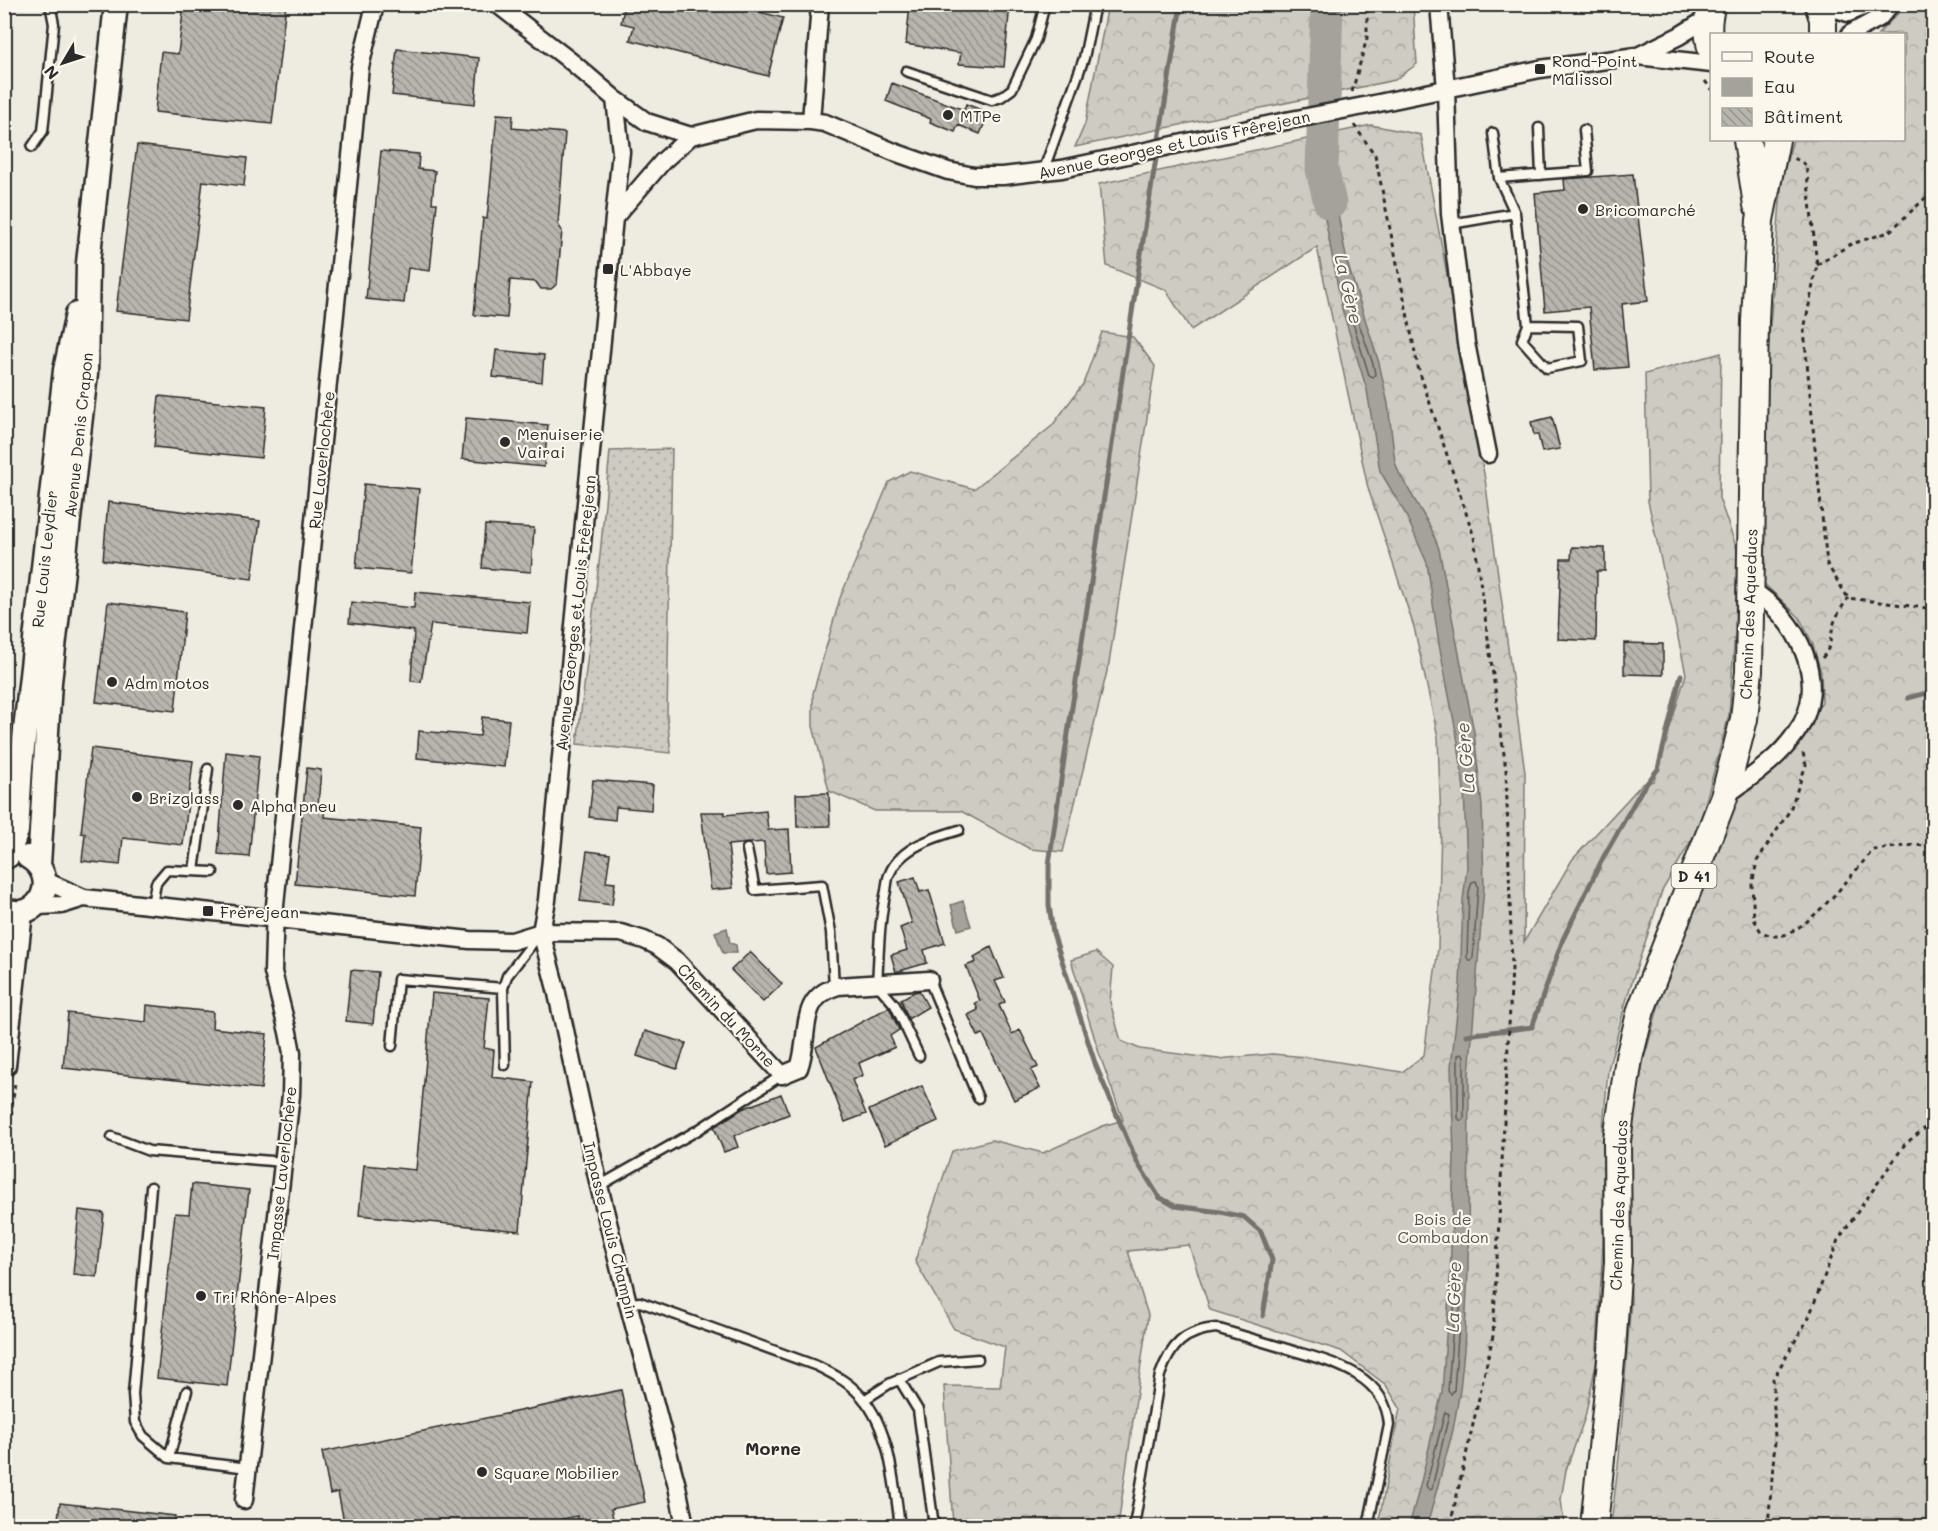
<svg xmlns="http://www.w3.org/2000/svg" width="1938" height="1531" font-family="Mali,sans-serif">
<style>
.grass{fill:url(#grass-dots);stroke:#7c7b76;stroke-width:1.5}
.forest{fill:url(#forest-crowns);stroke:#7c7b76;stroke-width:1.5}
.water{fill:#a4a29a;stroke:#74726e;stroke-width:1.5}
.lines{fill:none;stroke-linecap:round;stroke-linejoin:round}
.shore{stroke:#5b5b57;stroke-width:1.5}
.stream{stroke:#74726e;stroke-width:5}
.river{stroke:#a4a29a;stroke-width:33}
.building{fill:url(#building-back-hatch);stroke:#2b2b2b;stroke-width:1.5}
.service-casing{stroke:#2b2b2b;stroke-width:13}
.minor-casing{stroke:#2b2b2b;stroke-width:21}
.secondary-casing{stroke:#2b2b2b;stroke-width:27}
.primary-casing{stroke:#2b2b2b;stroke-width:30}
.path{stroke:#2b2b2b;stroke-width:3;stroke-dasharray:4.5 4.5;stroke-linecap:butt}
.service{stroke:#fbf7ec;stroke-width:8}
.minor{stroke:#fbf7ec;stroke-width:16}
.secondary{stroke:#fbf7ec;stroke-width:22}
.primary{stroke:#fbf7ec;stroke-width:26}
.minor-bridge-casing{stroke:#2b2b2b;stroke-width:21;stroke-linecap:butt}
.minor-bridge{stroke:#fbf7ec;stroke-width:16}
.poi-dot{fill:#2b2b2b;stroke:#fbf7ec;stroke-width:2}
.labels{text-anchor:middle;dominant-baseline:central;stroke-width:4.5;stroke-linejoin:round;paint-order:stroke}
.shield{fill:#fbf7ec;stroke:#696865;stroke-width:1.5}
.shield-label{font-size:15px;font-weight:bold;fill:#2b2b2b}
.poi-label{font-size:16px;fill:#2b2b2b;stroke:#fbf7ec;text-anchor:start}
.street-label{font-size:16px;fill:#2b2b2b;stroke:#fbf7ec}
.park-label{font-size:16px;fill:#545351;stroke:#fbf7ec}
.water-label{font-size:18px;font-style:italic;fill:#555552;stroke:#fbf7ec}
.neighbourhood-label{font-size:18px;font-weight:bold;fill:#2b2b2b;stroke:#fbf7ec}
</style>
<defs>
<pattern id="grass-dots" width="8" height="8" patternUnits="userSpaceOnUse" patternTransform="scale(1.5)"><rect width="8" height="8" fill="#cecbc2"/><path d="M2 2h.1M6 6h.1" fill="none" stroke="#b1aea7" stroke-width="1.8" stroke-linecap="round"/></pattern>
<pattern id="forest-crowns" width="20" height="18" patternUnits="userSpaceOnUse" patternTransform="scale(1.5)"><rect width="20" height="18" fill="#cecbc2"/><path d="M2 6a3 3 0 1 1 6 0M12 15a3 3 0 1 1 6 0" fill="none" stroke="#b1aea7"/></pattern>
<pattern id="building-back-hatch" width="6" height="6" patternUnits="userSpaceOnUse" patternTransform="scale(1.5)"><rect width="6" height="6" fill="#b8b5ae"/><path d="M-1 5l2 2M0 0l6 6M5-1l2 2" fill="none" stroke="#96938e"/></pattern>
</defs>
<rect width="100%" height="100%" fill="#eeebe0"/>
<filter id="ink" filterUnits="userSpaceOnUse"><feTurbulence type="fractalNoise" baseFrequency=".0167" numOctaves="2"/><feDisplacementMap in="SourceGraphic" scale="12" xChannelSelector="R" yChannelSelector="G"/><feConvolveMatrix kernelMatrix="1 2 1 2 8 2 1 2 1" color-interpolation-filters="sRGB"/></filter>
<g filter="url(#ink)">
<path class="grass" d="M672 449 667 716 671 753 577 744 600 555 610 451Z"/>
<path class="forest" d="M1108 5H1413L1417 64 1395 80 1075 147 1085 124Z
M1906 5H1933V1526H1611L1619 1457 1631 1299 1627 1204 1633 1118 1642 1067 1662 993 1739 791 1808 724 1822 702 1821 672 1812 642 1799 617 1758 578 1763 413 1782 177 1793 140H1904V34H1878Z
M1371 125 1421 135 1485 479 1525 773 1524 942 1572 860 1642 784 1654 781 1686 674 1648 501 1645 374 1721 353 1719 498 1737 549 1735 632 1729 715 1699 827 1662 891 1628 994 1608 1070 1603 1128V1244L1596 1364 1585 1417 1566 1470 1561 1499 1564 1526H1378L1400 1408 1386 1385 1341 1351 1210 1310 1189 1245 1128 1251 1148 1315 1118 1526H953L944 1386 1000 1387 1005 1347 954 1329 915 1261 952 1151 992 1140 1043 1153 1103 1126 1123 1120 1099 1053 1071 960 1096 952 1113 967 1110 1002 1121 1041 1140 1049 1218 1059 1272 1054 1307 1057 1402 1072 1424 1055 1438 948 1441 824 1438 737 1414 627 1368 488 1317 247 1191 330 1166 290 1107 266 1099 184Z
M1102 332 1133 337 1155 366 1109 663 1063 852 1030 849 961 811H875L829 791 813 726V693L840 598 889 482 910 471 974 489 1052 426 1083 384Z"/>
<path class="water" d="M1319 5H1334L1333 49 1322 52Z
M1327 156 1347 262 1379 363 1388 404 1395 462 1399 473 1431 528 1439 549 1474 732 1482 807 1484 886 1469 1075 1468 1272 1464 1350 1460 1390 1453 1430 1427 1526H1409L1420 1486 1442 1392 1450 1281 1454 1157 1451 1067 1460 985 1463 900 1467 867 1464 790 1458 742 1439 644 1427 563 1405 513 1380 471 1367 390 1342 309 1314 159Z
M963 901 971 926 958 930 951 905Z
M727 928 730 943 736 945 737 953H723L715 932Z"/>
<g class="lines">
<path class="shore" d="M1351 301 1373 364 1375 374 1373 377 1369 375 1348 307 1347 303Z
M1476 881 1478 886 1473 958 1470 961 1467 958 1469 892 1472 882Z
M1462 1054 1464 1056V1118L1461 1121 1458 1118V1055Z
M1458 1294 1461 1297 1454 1390 1451 1394 1448 1391 1455 1297Z
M1445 1412 1449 1414 1433 1484 1432 1489 1429 1490 1426 1486Z"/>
<path class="stream" d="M1181 4 1147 214 1062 773 1049 865V905L1053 933 1096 1066 1137 1162 1159 1197 1175 1206 1220 1212 1244 1217 1261 1232 1272 1260 1263 1316
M1908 698 1934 691
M1466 1035 1532 1027 1563 939 1603 858 1641 791 1658 769 1681 675"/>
<path class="river" d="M1327 4 1322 169 1330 203"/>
</g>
<path class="building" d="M184 4H286L272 124 155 112 161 52 178 54Z
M625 4H729L783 18 768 76 630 40 634 26 621 23Z
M910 4H935L965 9V4H1010L1004 67 959 64 961 53 906 44Z
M397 49 479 58 475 104 392 95Z
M892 83 964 110 966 104 989 113 980 134 958 125 955 132 930 122 931 119 886 101Z
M497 114 513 115 512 128 565 133 558 224 562 231 557 284 551 289H541L536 282 510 280 507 318 474 315 483 218 487 219Z
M137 145 247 158 244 186 203 181 186 319 116 311Z
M381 151 419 154 418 169 435 171 432 203H437L430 271 408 268 404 303 366 299Z
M1633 174 1648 301 1622 304 1628 367 1595 370 1589 307 1545 311 1535 193 1565 190 1564 179Z
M496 350 544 355 542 382 493 377Z
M159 396 266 407 261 458 154 447Z
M1552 417 1560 449 1542 452 1538 435H1534L1531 422Z
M466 418 548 425 544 467 462 459Z
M364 484 419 489 411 573 356 568Z
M108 502 260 521 252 579 103 560Z
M485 525 534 528 531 572 482 568Z
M1572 547 1605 548V571H1597L1596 641 1558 639 1561 559H1571Z
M415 592 530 602 527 633 431 624 421 682 411 681 414 631 349 623 351 602 414 608Z
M108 602 185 612 175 711 96 702Z
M1624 643 1663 644V675L1624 674Z
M482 717 509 720 504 767 417 758 419 731 480 736Z
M91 748 193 761 183 845 123 838 120 865 82 861 85 834 81 833Z
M226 752 259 756 249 857 218 854Z
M307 768 321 770 318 806H325L324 817 421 827 415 896 295 884Z
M593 780 653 785 651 810 616 807 615 820 589 817Z
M829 793 830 826 797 827 796 794Z
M766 811 768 830 789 829 791 872 766 874 764 842 728 845 733 888 711 890 701 812H725V815Z
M587 851 610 854 606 882 615 883 612 905 580 901Z
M915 877 920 892 929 890 945 943 924 950 927 963 896 972 891 955 907 950 900 928 912 923 899 882Z
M991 947 1004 978 995 981 1005 1002 999 1005 1012 1034 1020 1030 1038 1067 1031 1070 1040 1088 1014 1100 983 1034 978 1036 968 1015 978 1010 975 1003 980 1001 966 966 976 962 974 957Z
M750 952 782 984 763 1002 731 970Z
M351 970 378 972 373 1024 346 1021Z
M919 991 928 1007 908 1019 901 999 914 992Z
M432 993 489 998 484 1048 494 1050 492 1077 533 1082 520 1231 359 1215 364 1165 416 1170Z
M147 1005 213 1012 212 1028 267 1034 261 1089 63 1068 68 1013 146 1022Z
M889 1007 899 1030 890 1036 895 1047 859 1063 863 1075 852 1080 866 1114 845 1122 816 1047Z
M645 1031 686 1043 677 1069 637 1056Z
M922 1086 938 1121 885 1145 869 1110Z
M781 1094 789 1114 734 1136 738 1147 724 1152 714 1127 742 1109Z
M192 1184 249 1190 227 1386 157 1378 175 1213 189 1214Z
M79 1210 104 1213 97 1277 73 1274Z
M621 1390 645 1502 611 1509 615 1527H579L577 1516 550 1522 551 1527H345L338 1492 330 1494 322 1452Z
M60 1503 175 1516V1527H57Z"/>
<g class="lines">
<defs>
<path id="service" d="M906 71 992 100 1001 97 1012 89 1036 39 1045 4
M1539 128 1541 175
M1493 133 1499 178 1515 213
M32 147 43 131 54 24 50 4
M1043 172 1084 58 1095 4
M1499 178 1588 171 1584 130
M1451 224 1515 213 1528 325 1578 326 1582 361 1547 368 1522 340 1528 325
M747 849 755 890 822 885 831 932 834 987
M194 871 208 769
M152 905 156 883 167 870 213 872
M929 980 978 1098
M392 1046 398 979 503 988
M919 1056 895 1005 877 984C879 953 879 921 886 891 887 885 887 878 890 873 901 847 935 837 959 830
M505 1065 503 988 507 976 538 936
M112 1137 149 1151 284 1162
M599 1186 698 1130 782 1075
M151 1187 133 1394 135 1422 143 1436 169 1458 248 1468
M628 1303 640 1302 817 1366C831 1373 845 1380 856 1391 890 1422 894 1483 900 1526
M899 1379 918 1410 934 1526
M864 1400 889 1384 939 1362 978 1359
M169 1458 187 1391
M1134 1526 1160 1375C1171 1345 1184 1331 1216 1328 1240 1335 1263 1342 1287 1349 1328 1361 1386 1373 1389 1425L1368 1526"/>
<path id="minor" d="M497 4 573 63 615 99 647 122 691 136
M1439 4 1446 89 1450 214 1466 343 1488 454
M1822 4 1848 13 1870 4
M1850 34 1879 18 1891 4
M1638 56 1679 36 1708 18
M1374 104 1540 69 1637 56 1712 64
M811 121 820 4
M614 218 621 152 615 99
M1724 797C1749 778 1778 760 1796 733 1832 683 1797 617 1750 589
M46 881 84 898 470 940 512 941 541 932 621 933 644 940 657 946 677 961 782 1075 799 1068C811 1036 796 998 838 986L929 980
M36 906 62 905 84 898
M244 1500 291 1095 292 1053 288 1032 273 972 275 905 360 67 374 9 377 4
M685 1526 677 1486 628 1303 599 1186 556 989 541 932 547 900 614 218 663 161 691 136 756 120 811 121 825 123 894 152 948 171 974 176H1003L1062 169 1286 121"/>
<path id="secondary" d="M8 856 17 831 21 766 65 370 77 314
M39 865 50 682 86 374 88 263 116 4
M4 909C39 925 62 877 28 857
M4 1065 21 912"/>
<path id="primary" d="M1818 4 1823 19V34
M1712 51C1707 34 1707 21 1712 4
M1747 140 1757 205
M1594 1526 1612 1351 1618 1261 1617 1140 1629 1058 1641 1010 1724 797 1744 719 1749 671 1755 321 1760 220 1776 140"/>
</defs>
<use href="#service" class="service-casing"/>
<use href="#minor" class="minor-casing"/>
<use href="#secondary" class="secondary-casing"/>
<use href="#primary" class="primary-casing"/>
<path class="path" d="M1705 81 1712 90
M1352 92 1367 38V4
M1354 125 1375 155 1418 367 1474 537 1506 769 1512 968 1493 1336 1450 1526
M1794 158 1806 165 1817 265 1804 330 1816 459 1827 564 1848 598 1934 609
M1817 265 1851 244 1889 232 1934 190
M1822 658C1834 645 1829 631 1837 616 1840 610 1844 604 1848 598
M1803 753 1806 765 1790 810 1757 861 1752 885 1754 919 1761 932C1765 933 1770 936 1775 936 1803 939 1855 871 1873 850L1914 845 1934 847
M4 1178 15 1082
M1768 1526 1775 1441 1773 1379 1809 1317 1838 1240 1905 1144 1934 1121"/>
<use href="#service" class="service"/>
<use href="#minor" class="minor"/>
<use href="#secondary" class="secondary"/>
<use href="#primary" class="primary"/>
<defs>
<path id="minor-bridge" d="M1286 121 1374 104"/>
</defs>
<use href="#minor-bridge" class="minor-bridge-casing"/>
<use href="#minor-bridge" class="minor-bridge"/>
</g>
</g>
<g class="poi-dot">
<rect x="1534" y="63" width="12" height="12" rx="3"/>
<circle cx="948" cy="115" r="6"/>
<circle cx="1583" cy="209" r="6"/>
<rect x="602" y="263" width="12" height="12" rx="3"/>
<circle cx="505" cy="442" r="6"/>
<circle cx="112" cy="682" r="6"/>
<circle cx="137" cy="797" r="6"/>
<circle cx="238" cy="805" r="6"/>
<rect x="202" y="905" width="12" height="12" rx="3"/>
<circle cx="201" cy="1296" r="6"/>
<circle cx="482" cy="1472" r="6"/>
</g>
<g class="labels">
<rect class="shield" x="1671.5" y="864" width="45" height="24" rx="4.5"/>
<g class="shield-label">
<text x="1694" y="876">D 41</text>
</g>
<g class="poi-label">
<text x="1552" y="60">Rond-Point<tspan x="1552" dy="18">Malissol</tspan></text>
<text x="960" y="115">MTPe</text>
<text x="1595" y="209">Bricomarché</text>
<text x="620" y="269">L'Abbaye</text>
<text x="517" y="433">Menuiserie<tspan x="517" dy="18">Vairai</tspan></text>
<text x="124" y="682">Adm motos</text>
<text x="149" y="797">Brizglass</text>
<text x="250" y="805">Alpha pneu</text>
<text x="220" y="911">Frèrejean</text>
<text x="213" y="1296">Tri Rhône-Alpes</text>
<text x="494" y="1472">Square Mobilier</text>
</g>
<g class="street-label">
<text transform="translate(1174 144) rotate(-12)">Avenue Georges et Louis Frêrejean</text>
<text transform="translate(78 435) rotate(-84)">Avenue Denis Crapon</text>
<text transform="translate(321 460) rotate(-84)">Rue Laverlochère</text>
<text transform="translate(44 559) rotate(-84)">Rue Louis Leydier</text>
<text transform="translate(575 613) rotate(-84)">Avenue Georges et Louis Frêrejean</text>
<text transform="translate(1748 614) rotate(-88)">Chemin des Aqueducs</text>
<text transform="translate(727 1015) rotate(47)">Chemin du Morne</text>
<text transform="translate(281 1173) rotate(-84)">Impasse Laverlochère</text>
<text transform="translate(1618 1205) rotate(-88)">Chemin des Aqueducs</text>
<text transform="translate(611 1230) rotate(76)">Impasse Louis Champin</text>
</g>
<g class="park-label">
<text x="1443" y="1218">Bois de<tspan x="1443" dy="18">Combaudon</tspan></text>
</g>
<g class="water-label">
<text transform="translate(1349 289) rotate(77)">La Gère</text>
<text transform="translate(1465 758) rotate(-95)">La Gère</text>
<text transform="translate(1453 1297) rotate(-88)">La Gère</text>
</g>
<g class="neighbourhood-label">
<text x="773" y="1448">Morne</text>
</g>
</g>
<rect width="1938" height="1531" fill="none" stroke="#fbf7ec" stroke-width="24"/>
<rect x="12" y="12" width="1914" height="1507" fill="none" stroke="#2b2b2b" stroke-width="2" filter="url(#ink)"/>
<rect x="1710" y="33" width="195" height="108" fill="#fbf7ec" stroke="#a8a59f" stroke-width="1.5"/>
<rect x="1722" y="52" width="30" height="9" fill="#fbf7ec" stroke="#a8a59f" stroke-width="1.5"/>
<text x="1764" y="63" font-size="18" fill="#2b2b2b">Route</text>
<rect x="1722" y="78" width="30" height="18" fill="#a4a29a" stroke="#a8a59f" stroke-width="1.5"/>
<text x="1764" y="93" font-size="18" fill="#2b2b2b">Eau</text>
<rect x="1722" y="108" width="30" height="18" fill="url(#building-back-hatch)" stroke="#a8a59f" stroke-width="1.5"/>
<text x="1764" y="123" font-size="18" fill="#2b2b2b">Bâtiment</text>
<g transform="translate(63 63) rotate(231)" stroke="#fbf7ec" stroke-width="4.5" paint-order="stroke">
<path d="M0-4.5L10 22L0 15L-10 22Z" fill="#2b2b2b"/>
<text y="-9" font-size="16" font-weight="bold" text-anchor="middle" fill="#2b2b2b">N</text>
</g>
</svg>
